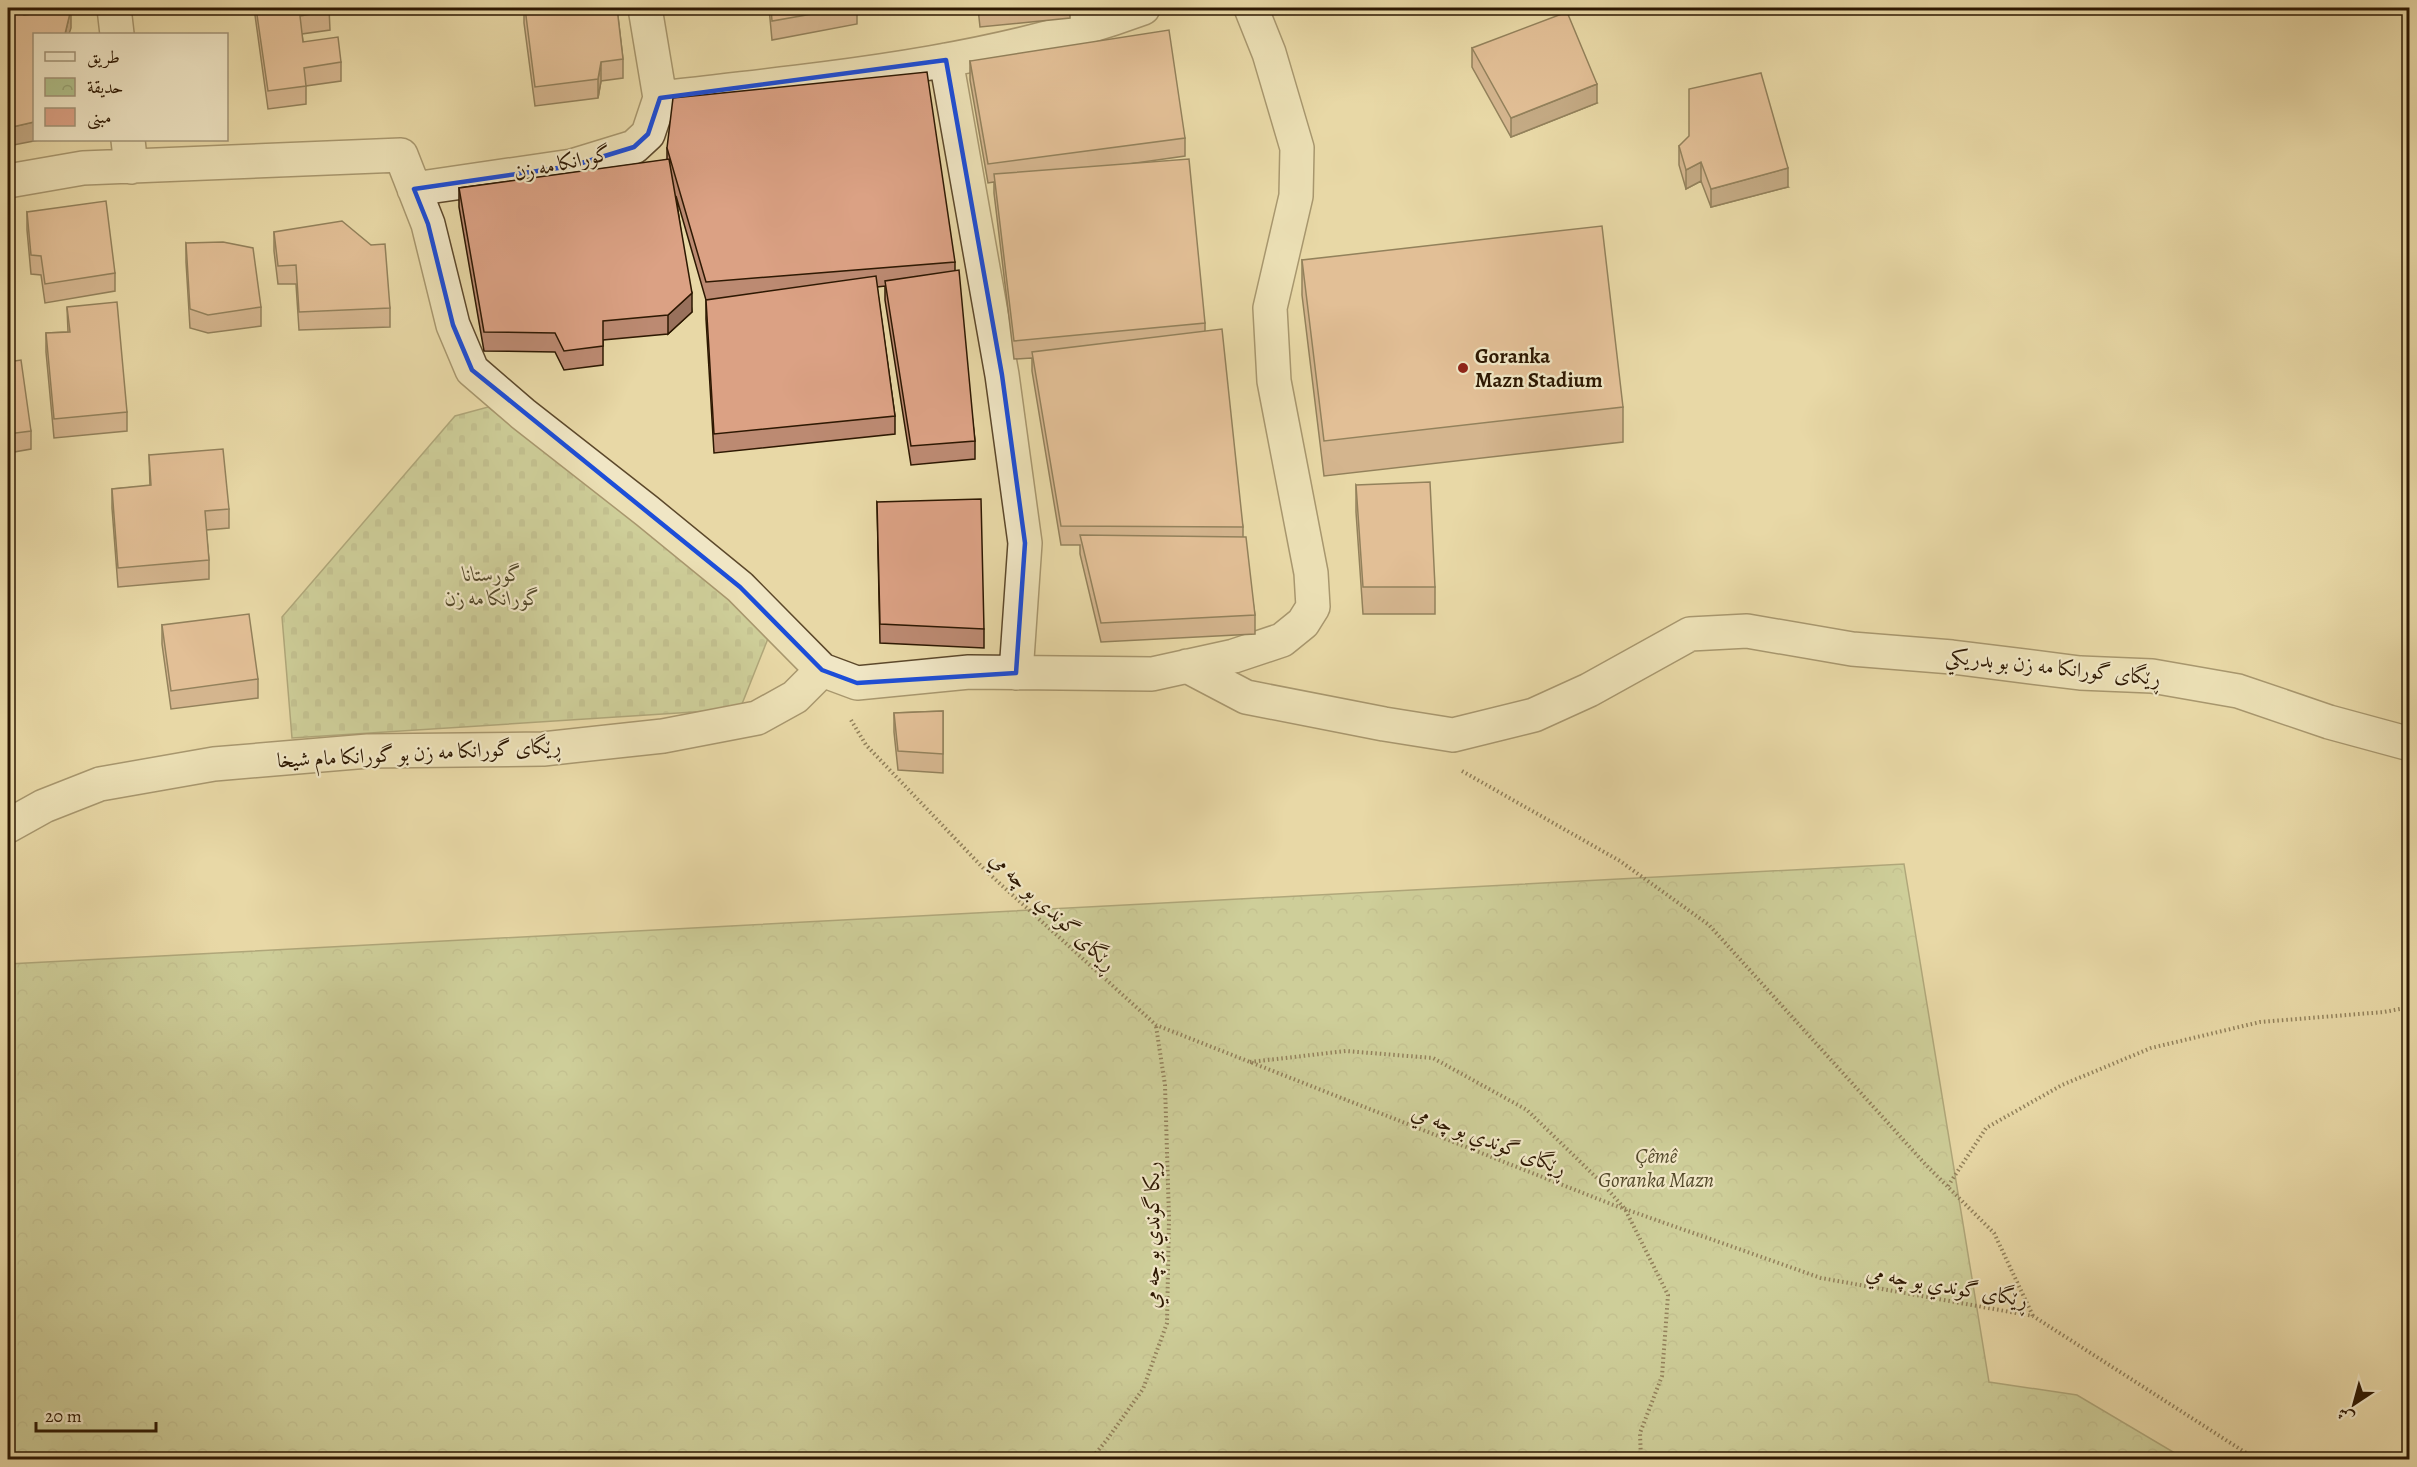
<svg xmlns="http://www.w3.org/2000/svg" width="2417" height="1467" font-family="Alegreya,Amiri,serif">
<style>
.cemetery{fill:url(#cemetery-stones);stroke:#6e6c46;stroke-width:1.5}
.park{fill:url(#park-crowns);stroke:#6e6c46;stroke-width:1.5}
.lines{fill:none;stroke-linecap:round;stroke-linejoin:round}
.minor-casing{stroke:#5c482b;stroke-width:36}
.path{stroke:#2d1802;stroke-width:4;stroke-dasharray:1.5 3;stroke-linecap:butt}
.minor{stroke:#f0e6c5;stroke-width:33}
.wall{fill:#bc8a72;stroke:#2d1802;stroke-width:1.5}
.shaded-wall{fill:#99715c;stroke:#2d1802;stroke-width:1.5}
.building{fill:#dba184;stroke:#2d1802;stroke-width:1.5}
.marked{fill:none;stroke:#1d4ed8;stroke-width:4.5;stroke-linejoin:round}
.poi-dot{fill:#8f2418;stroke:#f0e6c5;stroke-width:2}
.labels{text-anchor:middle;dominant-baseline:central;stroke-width:4.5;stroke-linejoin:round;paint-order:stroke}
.street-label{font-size:21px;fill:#2d1802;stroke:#f0e6c5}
.poi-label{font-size:21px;font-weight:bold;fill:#2d1802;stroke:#f0e6c5;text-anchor:start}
.park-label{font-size:21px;font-style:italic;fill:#544a2b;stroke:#f0e6c5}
</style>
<defs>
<pattern id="cemetery-stones" width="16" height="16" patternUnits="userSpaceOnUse" patternTransform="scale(1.5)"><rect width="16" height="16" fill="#b0c08a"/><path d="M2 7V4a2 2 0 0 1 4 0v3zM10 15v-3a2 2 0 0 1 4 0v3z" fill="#98a475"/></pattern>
<pattern id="park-crowns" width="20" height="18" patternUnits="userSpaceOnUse" patternTransform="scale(1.5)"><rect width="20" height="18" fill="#b0c08a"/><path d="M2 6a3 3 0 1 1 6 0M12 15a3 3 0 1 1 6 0" fill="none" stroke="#98a475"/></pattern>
</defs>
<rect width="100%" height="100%" fill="#e8d8a6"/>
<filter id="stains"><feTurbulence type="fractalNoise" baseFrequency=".00333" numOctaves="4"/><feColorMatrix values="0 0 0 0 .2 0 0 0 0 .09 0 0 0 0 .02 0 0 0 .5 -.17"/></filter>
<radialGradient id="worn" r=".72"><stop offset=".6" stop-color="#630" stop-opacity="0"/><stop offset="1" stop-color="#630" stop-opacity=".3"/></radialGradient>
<path class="cemetery" d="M488 407 681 557 769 636 740 709 292 738 282 617 455 416Z"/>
<path class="park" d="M1904 864 1989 1382 2077 1395 2185 1459H8V964Z"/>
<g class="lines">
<defs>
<path id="minor" d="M114 8 117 34
M946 60 1002 375 1025 543 1016 673
M660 98C822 79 989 65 1143 8
M128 140 131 167
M8 181 83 168 401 155 428 224 453 325 472 370 523 414 647 511 740 587 822 670 857 683 969 672 1152 674 1234 656 1282 640 1303 623 1313 607 1311 573 1274 381 1270 308 1296 196 1297 148 1269 53 1251 8
M414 189 572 166 634 147 648 134 660 98 645 8
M1187 666 1246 697 1384 724 1453 735 1534 715 1589 690 1690 634 1747 631 1852 649 1952 657 2080 673 2152 676 2238 691 2329 722 2410 744
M8 826 44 806 100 784 214 764 368 751 543 749 663 736 757 718 795 697 822 670"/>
</defs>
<use href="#minor" class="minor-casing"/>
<path class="path" d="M851 720 866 745 986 871 1156 1025 1611 1204 1821 1278 2033 1316 2257 1460
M1462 771 1620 861 1709 925 1926 1165 1994 1233 2033 1316
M1250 1062 1346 1051 1433 1058 1527 1110 1602 1183 1625 1209 1668 1295 1662 1376 1640 1433 1641 1460
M1948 1186 1986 1128 2062 1085 2151 1048 2260 1022 2384 1012 2410 1007
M1090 1460 1106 1441 1143 1389 1167 1323 1169 1218 1165 1085 1156 1026"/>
<use href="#minor" class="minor"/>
</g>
<path class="wall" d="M254 8H329L330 30 302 34 303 42 341 62V81L306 86V104L268 109Z
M524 8H617L623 59V78L601 81 598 98 535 106 524 23Z
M769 8H857V24L772 40Z
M978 8H1070V18L980 27Z
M1472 48 1597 103 1511 137 1472 67Z
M970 61 1185 138V156L1128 164 1205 323V331L1243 527V537L1255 615V634L1101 642 1080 554V545H1061L1032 371V358L1014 359 994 193V182L988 183 970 80Z
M1679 146 1788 187 1711 207 1701 181 1686 189 1679 165Z
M667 148 955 262V270L975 441V459L911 465 885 300V286L877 287 895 416V434L714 453 706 319V300L676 196 692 312 668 334 603 340V365L564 370 555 352 484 351 459 207V188L667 160Z
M27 212 115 273V291L45 303 41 275 31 274 27 230Z
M274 232 371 245 390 308V327L299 330 296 284H278L274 251Z
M186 243 261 307V326L208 333 190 328 186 262Z
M1302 260 1623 407V442L1324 476 1302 295Z
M67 307 127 412V431L54 438 46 352V333L68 332Z
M8 362 31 431V449L8 453Z
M149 455 229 509V528L206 530 209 560V579L118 587 112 508V489L150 486Z
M1356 485 1435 587V614H1363L1356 512Z
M877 502 984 629V648L880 643Z
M162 625 258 679V698L171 709 162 644Z
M943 711V773L898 770 894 732V713Z"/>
<path class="shaded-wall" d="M71 9V28L69 34H65Z
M601 62V81L598 98V79Z
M1597 84V103L1511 137V118Z
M34 122V140H39L8 146V128Z
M1701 162V181L1686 189V170Z
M1788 168V187L1711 207V189Z
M692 293V312L668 334V315Z"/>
<path class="building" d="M8 8H12L24 15 71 9 65 34H34V122L8 128Z
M256 8H329L330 11 300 16 303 42 338 37 341 62 304 68 306 86 268 91Z
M525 8H617L623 59 601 62 598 79 535 87Z
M771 8H846L772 21Z
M1567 12 1597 84 1511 118 1472 48Z
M1169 30 1185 138 988 164 970 61Z
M927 72 955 262 706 282 667 148 673 98Z
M1761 73 1788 168 1711 189 1701 162 1686 170 1679 146 1689 136V89Z
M669 159 692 293 668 315 603 321V346L564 351 555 333 484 332 459 188Z
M1189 159 1205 323 1014 341 994 174Z
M106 201 115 273 45 284 41 256 31 255 27 212Z
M342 221 371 245 385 244 390 308 299 312 296 265 278 266 274 232Z
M1602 226 1623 407 1324 441 1302 260Z
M223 242 253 248 261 307 208 315 190 309 186 243Z
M959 270 975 441 911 446 885 281Z
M876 276 895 416 714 434 706 300Z
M117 302 127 412 54 419 46 333 70 332 67 307Z
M1222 329 1243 527 1061 526 1032 352Z
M21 360 31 431 8 434V362Z
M223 449 229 509 205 511 209 560 118 568 112 489 151 485 149 455Z
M1430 482 1435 587H1363L1356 485Z
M981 499 984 629 880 624 877 502Z
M1080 535 1246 537 1255 615 1101 623Z
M249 614 258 679 171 691 162 625Z
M943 711V754L898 751 894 713Z"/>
<path d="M0 0H2417V1467H0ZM946 60 1002 375 1025 543 1016 673 857 683 822 670 740 587 472 370 453 325 428 224 414 189 572 166 634 147 648 134 660 98Z" fill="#e8d8a6" fill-opacity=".55" fill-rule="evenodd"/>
<path class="marked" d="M946 60 1002 375 1025 543 1016 673 857 683 822 670 740 587 472 370 453 325 428 224 414 189 572 166 634 147 648 134 660 98Z"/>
<circle class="poi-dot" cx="1463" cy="368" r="6"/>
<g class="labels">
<g class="street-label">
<text transform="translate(562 163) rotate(-12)">گورانكا مه زن</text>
<text transform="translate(2053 667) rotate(6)">ڕێگای گورانكا مه زن بو بدريكي</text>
<text transform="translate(419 753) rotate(-3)">ڕێگای گورانكا مه زن بو گورانکا مام شيخا</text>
<text transform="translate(1053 911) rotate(43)">ڕێگای گوندي بو چه مي</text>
<text transform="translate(1489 1140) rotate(21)">ڕێگای گوندي بو چه مي</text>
<text transform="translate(1152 1235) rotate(-90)">ريكا گوندي بو چه مي</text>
<text transform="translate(1947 1286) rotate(10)">ڕێگای گوندي بو چه مي</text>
</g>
<g class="poi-label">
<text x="1475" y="356">Goranka<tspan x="1475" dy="24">Mazn Stadium</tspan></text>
</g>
<g class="park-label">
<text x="493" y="574">گورستانا<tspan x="493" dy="24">گورانكا مه زن</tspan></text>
<text x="1656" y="1156">Çêmê<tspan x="1656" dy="24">Goranka Mazn</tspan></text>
</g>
</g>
<rect width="2417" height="1467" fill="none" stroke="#e8d8a6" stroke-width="30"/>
<rect x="9" y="9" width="2399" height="1449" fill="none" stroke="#2d1802" stroke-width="3"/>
<rect x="15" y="15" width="2387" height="1437" fill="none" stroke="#2d1802" stroke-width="1.5"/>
<rect x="33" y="33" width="195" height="108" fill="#f0e6c5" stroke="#a29477" stroke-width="1.5"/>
<rect x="45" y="52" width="30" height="9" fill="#f0e6c5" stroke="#a29477" stroke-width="1.5"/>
<text x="87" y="63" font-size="18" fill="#2d1802">طريق</text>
<rect x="45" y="78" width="30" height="18" fill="url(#park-crowns)" stroke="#a29477" stroke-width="1.5"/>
<text x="87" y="93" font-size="18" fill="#2d1802">حديقة</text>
<rect x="45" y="108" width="30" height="18" fill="#dba184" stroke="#a29477" stroke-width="1.5"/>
<text x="87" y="123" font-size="18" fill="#2d1802">مبنى</text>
<g transform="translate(2354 1404) rotate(216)" stroke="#f0e6c5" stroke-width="4.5" paint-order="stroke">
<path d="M0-4.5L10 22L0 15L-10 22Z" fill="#2d1802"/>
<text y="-9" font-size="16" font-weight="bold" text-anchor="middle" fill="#2d1802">ش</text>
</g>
<path d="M36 1422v9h120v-9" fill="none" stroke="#2d1802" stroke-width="3"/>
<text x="45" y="1422" font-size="18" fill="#2d1802" stroke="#f0e6c5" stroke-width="4.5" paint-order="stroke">20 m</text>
<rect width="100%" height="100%" filter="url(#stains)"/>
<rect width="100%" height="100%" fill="url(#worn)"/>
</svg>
